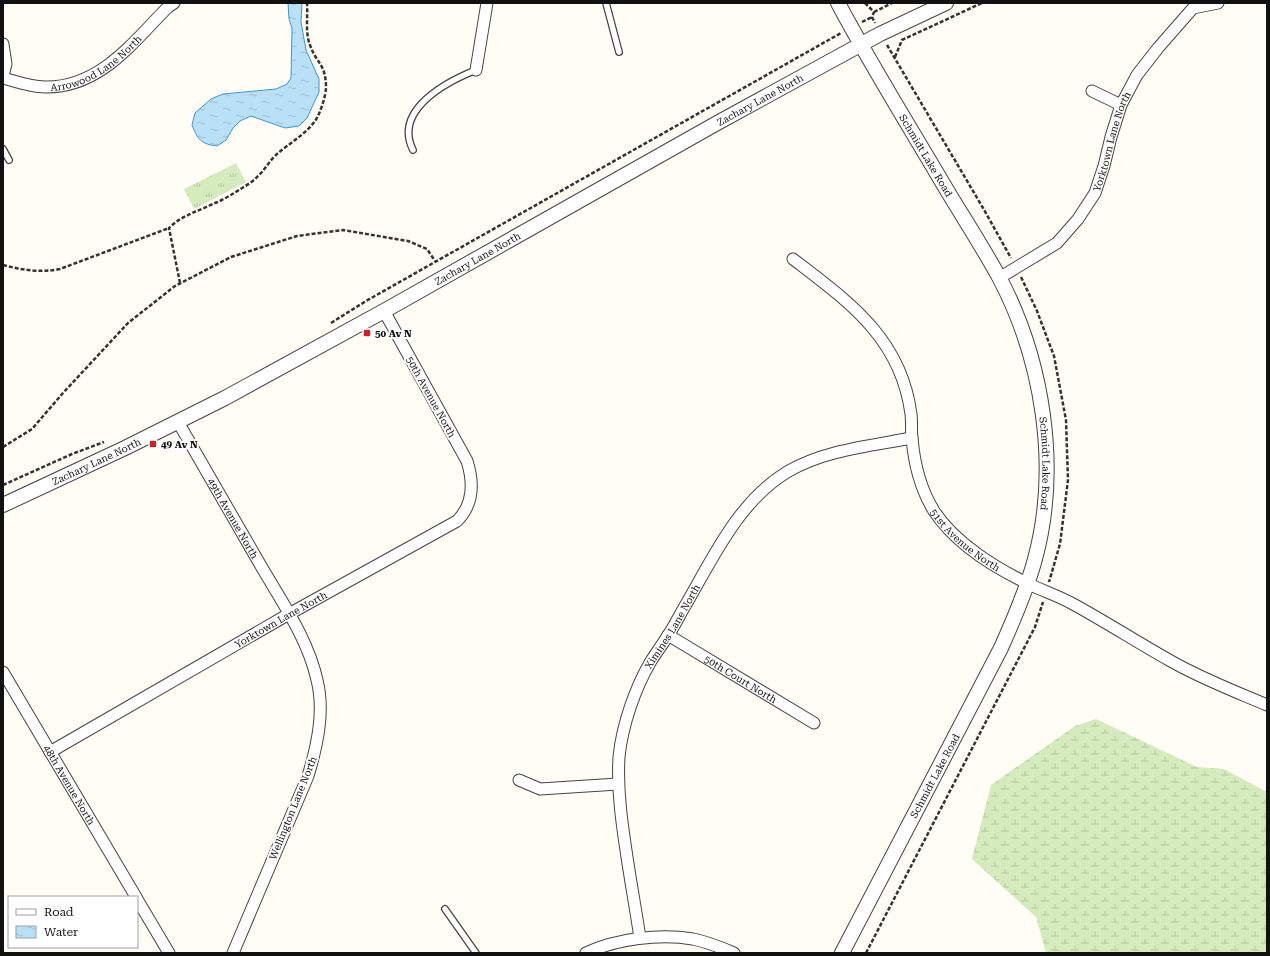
<svg xmlns="http://www.w3.org/2000/svg" width="1270" height="956" font-family="'Roboto Serif',serif">
<style>
.wetland{fill:url(#wetland-marsh)}
.park{fill:url(#park-tufts)}
.water{fill:url(#water-ripples);stroke:#3f96cf}
.lines{fill:none;stroke-linecap:round;stroke-linejoin:round}
.service-casing{stroke:#444;stroke-width:8}
.minor-casing{stroke:#444;stroke-width:13}
.tertiary-casing{stroke:#444;stroke-width:16}
.path{stroke:#333;stroke-width:2.5;stroke-dasharray:4 2;stroke-linecap:butt}
.service{stroke:#fff;stroke-width:5.5}
.minor{stroke:#fff;stroke-width:11}
.tertiary{stroke:#fff;stroke-width:14}
.poi-dot{fill:#c4262e;stroke:#fff;stroke-width:1.5}
.labels{text-anchor:middle;dominant-baseline:central;stroke-width:4;stroke-linejoin:round;paint-order:stroke}
.street-label{font-size:10px;fill:#111;stroke:#fff}
.poi-label{font-size:10px;font-weight:bold;fill:#111;stroke:#fff;text-anchor:start}
</style>
<defs>
<pattern id="wetland-marsh" width="20" height="14" patternUnits="userSpaceOnUse"><rect width="20" height="14" fill="#d5ebbd"/><path d="M1 5h8M5 5V1M11 12h8M15 12V8" fill="none" stroke="#b6c8a1"/></pattern>
<pattern id="park-tufts" width="24" height="20" patternUnits="userSpaceOnUse"><rect width="24" height="20" fill="#d5ebbd"/><path d="M3 7l-1-3M5 7V3M7 7l1-3M15 17l-1-3M17 17v-4M19 17l1-3" fill="none" stroke="#b6c8a1"/></pattern>
<pattern id="water-ripples" width="26" height="14" patternUnits="userSpaceOnUse"><rect width="26" height="14" fill="#b9e0f7"/><path d="M2 4q2-2 4 0t4 0M15 11q2-2 4 0t4 0" fill="none" stroke="#9ebfd3"/></pattern>
</defs>
<rect width="100%" height="100%" fill="#fffdf5"/>
<path class="wetland" d="M1096 719 1197 767 1224 769 1267 792V953H1046L1036 917 972 859 991 785 1075 726Z"/>
<path class="park" d="M236 163 246 182 194 209 184 189Z"/>
<path class="water" d="M288 3H302L301 22 306 50 319 79V92L307 118 299 126 285 128 251 116 240 121 233 128 226 140 217 146C201 144 198 140 192 125L195 113 211 99 223 94 276 89 287 84 291 78 292 28 289 19Z"/>
<g class="lines">
<defs>
<path id="service" d="M606 3 619 52
M3 149 9 160
M413 150C393 110 446 82 476 70
M445 909 476 953"/>
<g id="minor">
<path d="M3 44 6 64 3 76"/>
<path d="M476 70 487 3"/>
<path id="s1" d="M3 78C17 82 31 87 45 87 100 88 133 42 168 7L174 3"/>
<path d="M1092 91 1121 105"/>
<path id="s2" d="M793 259C849 302 901 338 911 414 912 422 911 430 912 438 914 462 921 490 934 511 955 543 995 568 1029 584 1043 591 1059 596 1073 604 1106 622 1137 642 1169 660 1200 678 1234 691 1267 705"/>
<path id="s3" d="M999 278 1057 243 1078 219 1095 193 1104 166 1111 137 1121 105 1137 75 1158 48 1193 8 1218 3"/>
<path id="s4" d="M178 422C206 470 233 518 261 566 282 602 308 639 317 680 325 712 317 746 308 776L233 953"/>
<path id="s5" d="M668 635 814 723"/>
<path id="s6" d="M3 672 136 897"/>
<path id="s7" d="M50 752 289 614 457 521C474 504 474 483 467 461L384 311"/>
<path d="M519 780 540 789 618 784"/>
<path d="M137 899 169 953"/>
<path id="s8" d="M640 938C636 911 631 884 627 857 622 824 617 791 619 757 622 726 635 688 651 661 656 653 662 645 667 637 674 627 679 616 685 606 713 558 738 502 787 472 824 450 870 446 912 438"/>
<path d="M586 953C616 939 660 933 693 939 707 942 720 947 734 953"/>
</g>
<g id="tertiary">
<path id="s9" d="M838 3C872 67 911 129 948 192 965 220 983 248 999 277 1043 360 1060 467 1035 559 1027 589 1014 619 1001 648L842 953"/>
<path id="s10" d="M3 505 125 448 225 398 384 311 719 122 880 34 946 3"/>
</g>
</defs>
<use href="#service" class="service-casing"/>
<use href="#minor" class="minor-casing"/>
<use href="#tertiary" class="tertiary-casing"/>
<path class="path" d="M865 3 874 12 872 17 875 23
M874 12 892 3
M862 22 872 17
M887 45 983 208 1011 258
M895 57 902 40 982 3
M3 265C22 270 40 273 60 269L169 228
M1021 277 1037 311 1054 356 1066 420 1068 480 1060 544 1049 582
M180 283 169 228C182 215 199 211 215 203 223 200 231 195 239 190 245 186 253 182 258 176 265 170 269 161 276 155 288 144 305 135 315 121 320 114 326 96 326 87 326 64 316 63 310 45 305 33 308 16 307 3
M331 323 366 301 435 262 841 33
M3 447 32 429 63 393 128 323 175 286 231 257 297 236 343 230 408 241 427 249 435 261
M3 485 72 454 104 442
M866 953 1035 627 1043 602"/>
<use href="#service" class="service"/>
<use href="#minor" class="minor"/>
<use href="#tertiary" class="tertiary"/>
</g>
<g class="poi-dot">
<rect x="363" y="329" width="8" height="8" rx="2"/>
<rect x="149" y="440" width="8" height="8" rx="2"/>
</g>
<g class="labels">
<g class="street-label">
<text stroke="none"><textPath href="#s1" startOffset="101">Arrowood Lane North</textPath></text>
<text stroke="none"><textPath href="#s10" startOffset="859">Zachary Lane North</textPath></text>
<text stroke="none"><textPath href="#s3" startOffset="185">Yorktown Lane North</textPath></text>
<text stroke="none"><textPath href="#s9" startOffset="176">Schmidt Lake Road</textPath></text>
<text stroke="none"><textPath href="#s10" startOffset="535">Zachary Lane North</textPath></text>
<text transform="translate(431 397) rotate(61)">50th Avenue North</text>
<text stroke="none"><textPath href="#s10" startOffset="103">Zachary Lane North</textPath></text>
<text stroke="none"><textPath href="#s9" startOffset="512">Schmidt Lake Road</textPath></text>
<text stroke="none"><textPath href="#s4" startOffset="111">49th Avenue North</textPath></text>
<text stroke="none"><textPath href="#s2" startOffset="345">51st Avenue North</textPath></text>
<text stroke="none"><textPath href="#s7" startOffset="266">Yorktown Lane North</textPath></text>
<text stroke="none"><textPath href="#s8" startOffset="325">Ximines Lane North</textPath></text>
<text stroke="none"><textPath href="#s5" startOffset="85">50th Court North</textPath></text>
<text transform="translate(935 776) rotate(-62)">Schmidt Lake Road</text>
<text stroke="none"><textPath href="#s6" startOffset="131">48th Avenue North</textPath></text>
<text transform="translate(293 808) rotate(-68)">Wellington Lane North</text>
</g>
<g class="poi-label">
<text x="375" y="333">50 Av N</text>
<text x="161" y="444">49 Av N</text>
</g>
</g>
<rect width="1270" height="956" fill="none" stroke="#111111" stroke-width="8"/>
<rect x="8" y="896" width="130" height="52" fill="#ffffff" stroke="#a0a0a0"/>
<rect x="16" y="909" width="20" height="6" fill="#ffffff" stroke="#a0a0a0"/>
<text x="44" y="916" font-size="12" fill="#111111">Road</text>
<rect x="16" y="926" width="20" height="12" fill="url(#water-ripples)" stroke="#a0a0a0"/>
<text x="44" y="936" font-size="12" fill="#111111">Water</text>
</svg>
